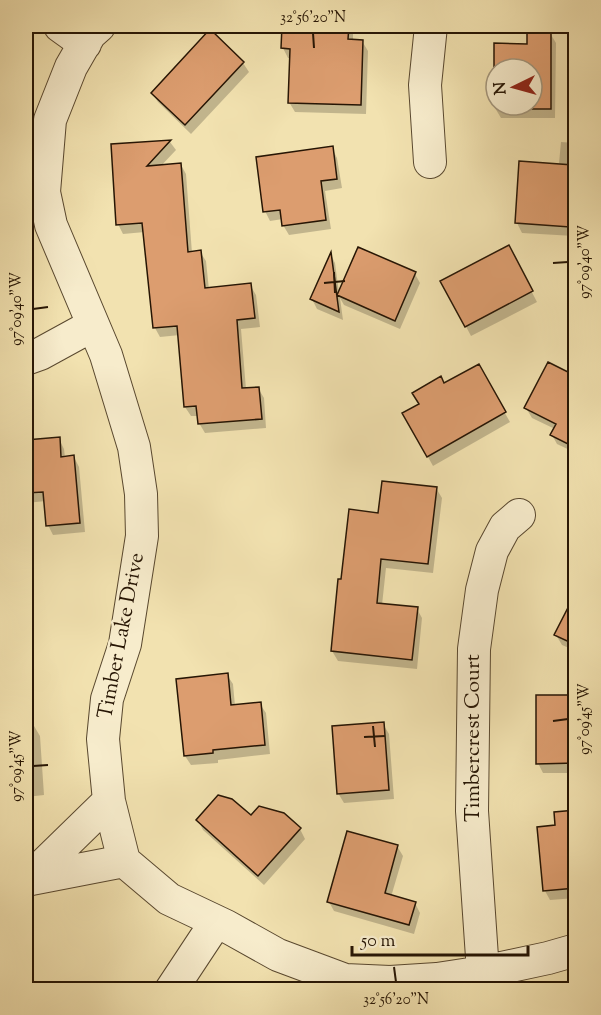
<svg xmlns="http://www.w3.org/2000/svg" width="601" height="1015" font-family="'Sorts Mill Goudy',serif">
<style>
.shadow{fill:#0003;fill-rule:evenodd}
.building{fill:#dc9d6f;stroke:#261504;stroke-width:1.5}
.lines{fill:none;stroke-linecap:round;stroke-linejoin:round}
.minor-casing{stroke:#59482f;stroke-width:34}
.minor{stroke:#f7eccc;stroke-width:32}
.ticks{fill:none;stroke:#261504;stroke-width:2}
.labels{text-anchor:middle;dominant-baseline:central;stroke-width:5;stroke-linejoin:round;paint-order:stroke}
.street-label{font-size:21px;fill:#261504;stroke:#f7eccc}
.neatline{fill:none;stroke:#261504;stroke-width:2}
.ticks-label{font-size:15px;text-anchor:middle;fill:#261504}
</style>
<rect width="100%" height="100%" fill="#f2e2b0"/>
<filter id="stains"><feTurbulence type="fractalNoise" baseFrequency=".00333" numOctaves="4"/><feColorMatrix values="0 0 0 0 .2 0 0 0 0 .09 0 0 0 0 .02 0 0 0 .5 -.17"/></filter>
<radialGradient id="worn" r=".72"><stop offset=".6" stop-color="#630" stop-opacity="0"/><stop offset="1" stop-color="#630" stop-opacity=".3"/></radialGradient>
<path class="shadow" d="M283 26H349L353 33V41H362L368 51 366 114 295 112 289 102 291 58H288L283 48Z
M550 33 556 43 555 118H501L495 108 496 45H529ZM496 69H532V105H496Z
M243 63 249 72 191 134 158 102 152 93Z
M170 142 176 150 160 167 181 165 186 174 192 253 200 252 206 261 209 290 250 285 256 295 260 327 241 329 246 389 258 388 264 398 266 428 205 433 199 423 198 416H191L185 407 180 335 160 337 155 328 145 232 123 234 118 224 112 146Z
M561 142 576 143 574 236 522 233 517 223 561 166 559 163Z
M332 148 337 158 342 188 325 191 331 229 289 235 283 225V219L270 221 265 211Z
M331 255 335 263 339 293 415 274 420 283 400 329 344 305 340 298 343 320 317 309 312 299Z
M513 256 537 302 471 336 442 281Z
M478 366 510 422 433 466 404 414 421 404 444 385Z
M576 378V453L557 444 552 435 555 429 532 418 526 408Z
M59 439 64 449 65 458 74 457 79 467 85 532 53 535 48 525 46 501 26 503V442Z
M436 488 442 498 433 573 386 568 382 605 417 609 422 618 417 669 338 661 332 651 342 581 380 514Z
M576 596V651L562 645 556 635Z
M227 675 233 684 235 706 260 704 266 713 270 754 218 760V763L191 765 185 756 178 680Z
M576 696V773H543L538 763Z
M383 724 389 734 394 799 344 803 338 793Z
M34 726 40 736 44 795 26 797V727Z
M576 812V898L550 900 545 891 539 829 557 827Z
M251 818 300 829 305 839 264 885 203 830 198 820Z
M397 846 403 856 391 897 415 903 420 913 414 934 334 911 329 902Z"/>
<path class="building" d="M282 26H349L348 39 363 40 361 105 288 103 290 49 281 48Z
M210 29 244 62 185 125 151 93Z
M527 31H551V109H532V69H494V43L527 44Z
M171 140 147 166 181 163 188 252 201 250 205 288 251 283 255 318 237 320 242 388 259 387 262 419 198 424 196 406 184 407 177 326 153 328 142 223 116 225 111 144Z
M333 146 337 179 321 181 326 220 282 226 280 210 263 212 256 157Z
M519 161 573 165 570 227 515 223Z
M509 245 533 291 465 327 440 281Z
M358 247 416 272 395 321 337 295Z
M331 252 339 312 310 299Z
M548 362 576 376V448L550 435 556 424 524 408Z
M479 364 506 412 427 457 402 413 419 404 412 393 441 376 444 383Z
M60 437 61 457 74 455 80 523 46 526 43 492 26 493V440Z
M382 481 437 487 428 564 381 559 377 603 418 607 412 660 331 651 338 579H341L349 509 378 513Z
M576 592V645L554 635Z
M228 673 231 705 261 702 265 745 213 750V753L184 756 176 679Z
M536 695H576V763L536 764Z
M384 722 389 790 337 794 332 726Z
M218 795 232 799 251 815 259 806 284 813 301 828 258 876 196 820Z
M576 810V888L543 891 537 827 555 825 554 812Z
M347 831 398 845 385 893 416 902 409 925 327 902Z"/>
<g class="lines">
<defs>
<path id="minor" d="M60 26 85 44
M99 26 90 34 71 67 50 120 44 192 51 225 106 355 134 447 141 494 142 536 125 644 107 699 103 739 109 801 124 861 169 899 226 926 278 955 345 980 390 982 437 979 483 972 548 958 576 950
M430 162 425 85 431 26
M26 359 40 354 93 325
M26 880 124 861
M28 880 109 801
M483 972 472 811 474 649 482 590 492 551 505 527 519 515
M171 990 216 922"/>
</defs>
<use href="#minor" class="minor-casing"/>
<use href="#minor" class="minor"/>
</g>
<path class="ticks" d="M313 33 314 48M553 263 568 262M334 272 335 293M324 283 345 281M33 309 48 307M553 721 568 719M373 726 375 747M364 737 385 736M33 766 48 765M394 967 396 982"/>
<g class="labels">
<g class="street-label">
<text transform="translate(122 636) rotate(-79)">Timber Lake Drive</text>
<text transform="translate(474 738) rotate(-90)">Timbercrest Court</text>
</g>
</g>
<rect width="601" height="1015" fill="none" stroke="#f2e2b0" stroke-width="66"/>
<g transform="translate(514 87) rotate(265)"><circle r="28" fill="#f7eccc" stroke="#a3967c" stroke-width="1.5"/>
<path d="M0-4.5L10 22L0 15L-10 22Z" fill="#8f2418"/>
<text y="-9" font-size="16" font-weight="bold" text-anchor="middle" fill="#261504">N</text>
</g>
<path d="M352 946v9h176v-9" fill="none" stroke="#261504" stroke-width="3"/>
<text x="361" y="946" font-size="18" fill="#261504" stroke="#f7eccc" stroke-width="4.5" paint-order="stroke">50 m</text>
<rect x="33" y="33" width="535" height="949" class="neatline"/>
<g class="ticks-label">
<text x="313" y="22">32°56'20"N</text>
<text transform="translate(584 262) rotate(-90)" y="5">97°09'40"W</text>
<text transform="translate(16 309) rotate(-90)" y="5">97°09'40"W</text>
<text transform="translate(584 719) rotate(-90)" y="5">97°09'45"W</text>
<text transform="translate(16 766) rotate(-90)" y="5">97°09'45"W</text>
<text x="396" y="1004">32°56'20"N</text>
</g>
<rect width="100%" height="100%" filter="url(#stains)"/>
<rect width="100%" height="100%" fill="url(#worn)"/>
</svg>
